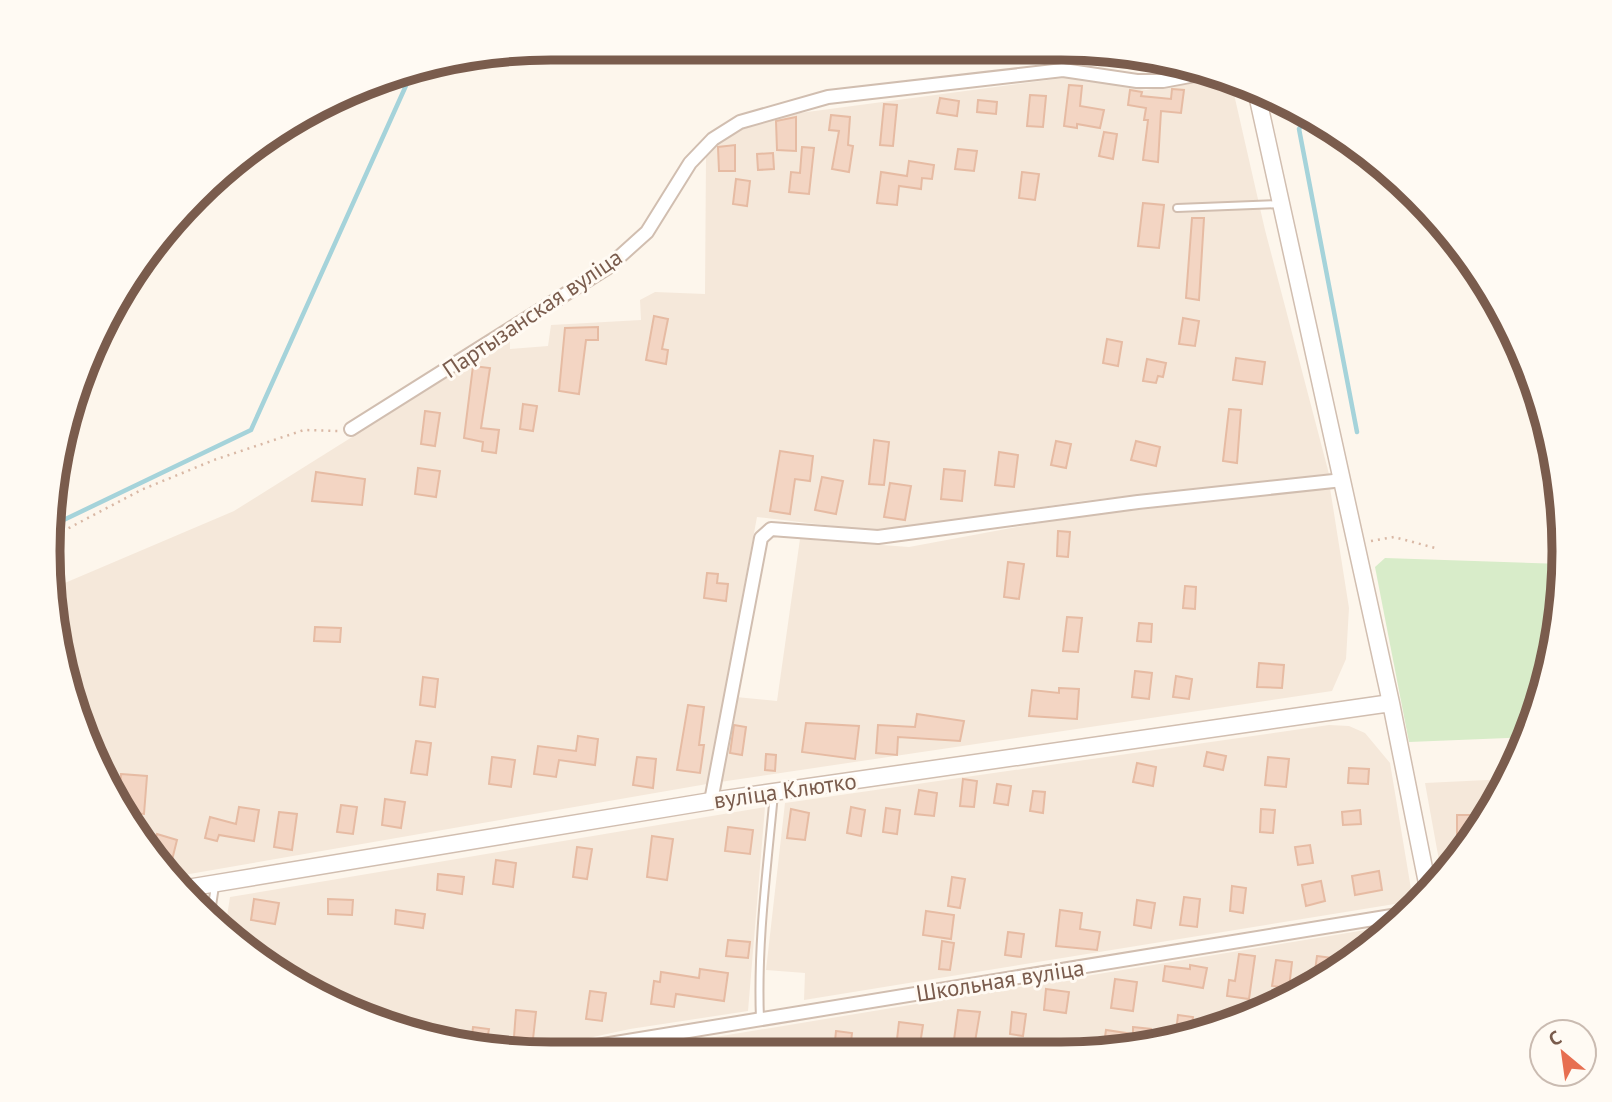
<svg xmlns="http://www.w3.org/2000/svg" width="1612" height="1102" font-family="'PT Sans',sans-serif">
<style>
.residential{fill:#f5e8da}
.green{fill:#d8ecc9}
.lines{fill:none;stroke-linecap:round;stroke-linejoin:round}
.stream{stroke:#a5d3da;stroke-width:4.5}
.building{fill:#f3d5c3;stroke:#e6bba3;stroke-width:2}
.service-casing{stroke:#d1beb0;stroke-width:10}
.minor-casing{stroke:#d1beb0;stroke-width:16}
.tertiary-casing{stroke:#d1beb0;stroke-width:19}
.path{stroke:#d9b8a5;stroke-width:2.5;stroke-dasharray:2 5;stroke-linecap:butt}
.service{stroke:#fff;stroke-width:6}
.minor{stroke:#fff;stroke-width:12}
.tertiary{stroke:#fff;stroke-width:16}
.labels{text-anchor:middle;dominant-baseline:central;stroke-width:6;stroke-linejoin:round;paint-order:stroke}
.street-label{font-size:23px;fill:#7a5c4d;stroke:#fffaf3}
.rim{fill:none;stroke:#7a5c4d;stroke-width:9}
</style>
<rect width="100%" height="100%" fill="#fdf6ec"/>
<path class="residential" d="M1071 77 1146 90 1224 79 1231 81 1265 230 1329 474 1082 501 895 529H858L757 517 707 784 172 877 115 803 57 650 53 588 234 511 510 338V349L548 346 551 325 641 320 640 300 655 292 705 294 706 157 723 137 777 116Z
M1330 488 1349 608 1346 659 1332 691 720 782 736 697 777 701 800 539 909 547 1066 518Z
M1329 725 1349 726 1365 733 1390 763 1413 901 804 1000 805 973 766 970 785 803Z
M1508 779 1480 831 1442 877 1425 783Z
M765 807 748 1011 630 1029 547 1047 453 1045 328 1003 225 929 230 897Z
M1396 925 1341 970 1254 1016 1160 1045 1061 1055 649 1048Z"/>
<path class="green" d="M1385 558 1563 564 1555 649 1529 737 1409 742 1375 567Z"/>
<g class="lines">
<path class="stream" d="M1307 116 1299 129 1357 432
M49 527 251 430 413 70"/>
</g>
<path class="building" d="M1069 85 1082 86 1080 106 1104 110 1100 128 1077 124V128L1064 126Z
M1172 89 1184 90 1181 113 1161 111 1158 162 1143 160 1148 120H1144L1146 108 1128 105 1130 90 1142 92 1141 96 1171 99Z
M1030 95 1046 96 1043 127 1027 126Z
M940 98 959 101 957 116 937 113Z
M978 100 997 102 996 114 977 112Z
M884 104 897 105 893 146 880 145Z
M831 115 850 117 848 145 853 146 849 172 832 169 839 131 829 130Z
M796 117V151L777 150 776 121Z
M1104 132 1117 134 1113 159 1099 156Z
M735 145V171H719L718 147Z
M802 147 814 148 809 194 789 192 791 172 800 173Z
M958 149 977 151 974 171 955 169Z
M773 153 774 169 758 170 757 154Z
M909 161 934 165 932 179 922 178 921 189 899 186 897 205 877 203 881 172 907 176Z
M1022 172 1039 174 1035 200 1019 198Z
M736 179 750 181 747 206 733 204Z
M1143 203 1164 205 1159 248 1138 246Z
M1192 218H1204L1199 300 1186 298Z
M654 316 668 319 662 349 668 350 666 364 646 360Z
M1183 318 1199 321 1195 346 1179 344Z
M598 327V340H586L579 394 559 391 565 328Z
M1107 339 1122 342 1118 366 1103 363Z
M1236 358 1265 362 1262 384 1233 380Z
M1147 359 1166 363 1163 377 1158 376 1156 383 1143 381Z
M473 366 490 368 481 428 499 430 496 453 482 451 483 442 464 438Z
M523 404 537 406 533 431 520 429Z
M1229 409 1241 410 1237 463 1223 461Z
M425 411 440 413 435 446 421 444Z
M874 440 889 442 884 485 869 484Z
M1056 441 1071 444 1066 468 1051 465Z
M1136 441 1160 447 1156 466 1131 460Z
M780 451 813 456 810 481 795 479 790 514 770 511Z
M999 452 1018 455 1014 487 995 485Z
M418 468 440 471 436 497 415 494Z
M944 469 965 471 962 501 941 499Z
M316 472 365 479 362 505 312 501Z
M822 477 843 481 836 514 815 510Z
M890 483 911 486 905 520 884 517Z
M1058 531 1070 532 1068 557 1057 556Z
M1008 562 1024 564 1019 599 1004 597Z
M707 573 718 574 717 583 728 584 726 601 704 598Z
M1185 586 1196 587 1195 609 1183 608Z
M1067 617 1082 618 1078 652 1063 651Z
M1139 623 1152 624 1151 642 1137 641Z
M315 627 341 628 340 642 314 641Z
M1259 663 1284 665 1282 688 1257 687Z
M1135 671 1152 673 1149 699 1132 697Z
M1548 673 1538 706 1537 705 1535 674Z
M1176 676 1192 679 1189 699 1173 697Z
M423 677 438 679 435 707 420 705Z
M1059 688 1079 689 1077 719 1029 716 1032 690 1059 693Z
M688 705 704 707 699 745H704L700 773 677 770Z
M917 714 964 721 960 741 898 737 897 755 876 753 878 725 915 727Z
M806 723 859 726 855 759 802 752Z
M734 725 746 727 742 755 730 753Z
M578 736 598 739 595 765 559 760 556 777 534 774 538 746 576 751Z
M416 741 431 743 427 775 411 773Z
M1207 752 1226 756 1223 770 1204 766Z
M766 754 776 755 775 771 765 770Z
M492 757 515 760 511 787 489 784Z
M637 757 656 759 653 788 633 785Z
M1268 757 1289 759 1286 787 1265 785Z
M1137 763 1156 767 1153 786 1133 782Z
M1349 768 1369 769 1368 784 1348 783Z
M121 774 147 776 144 814 122 812 119 808Z
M963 779 977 781 974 807 960 806Z
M997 784 1011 786 1008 805 994 803Z
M919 790 937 793 934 816 915 814Z
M1033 791 1045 792 1043 813 1030 811Z
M385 799 405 802 401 828 382 825Z
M341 805 357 807 353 834 337 832Z
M239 807 259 810 254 841 219 835 217 841 205 838 210 817 236 824Z
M851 807 865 810 861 836 847 833Z
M886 808 900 810 897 834 883 832Z
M791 809 809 813 805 840 787 838Z
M1261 809 1275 810 1273 833 1260 832Z
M1360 810 1361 824 1343 825 1342 812Z
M279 812 297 814 292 850 274 847Z
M1457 815H1483V825L1476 835 1457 836Z
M728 827 753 830 750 854 725 851Z
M157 834 177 840 172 860 155 855 152 851Z
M652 836 673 839 667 880 647 877Z
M1310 845 1313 863 1298 865 1295 847Z
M577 847 592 849 587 879 573 877Z
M496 860 516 863 513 887 493 884Z
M1379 871 1382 890 1355 895 1352 876Z
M438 874 464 877 462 894 437 890Z
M952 877 965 879 960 908 948 906Z
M1321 881 1325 901 1306 906 1302 885Z
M1232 886 1246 888 1243 913 1230 911Z
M1184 897 1200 899 1197 927 1180 925Z
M254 899 279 903 275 924 251 920Z
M328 899 353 900 352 915 328 914Z
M1137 900 1155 903 1151 928 1134 925Z
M396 910 425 914 423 928 395 924Z
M1060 910 1082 913 1080 929 1100 932 1097 950 1056 946Z
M926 911 954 915 951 939 923 935Z
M1008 932 1024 934 1021 957 1005 955Z
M728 940 750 942 748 958 726 956Z
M942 941 954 943 950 970 939 969Z
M1239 954 1255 956 1249 999 1227 996 1229 980 1235 981Z
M1317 956 1341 959 1339 971 1313 985Z
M1276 960 1292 962 1289 988 1272 986Z
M1190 965 1207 968 1203 988 1163 981 1165 966 1190 969Z
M700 969 728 973 724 1001 676 994 674 1007 651 1004 654 981 660 982 661 972 699 978Z
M1115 979 1137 982 1133 1011 1111 1008Z
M1046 989 1069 992 1066 1013 1044 1010Z
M590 991 606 993 602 1021 586 1019Z
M516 1010 536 1012 533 1039 514 1037Z
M958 1010 980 1012 975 1042 954 1040Z
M1012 1012 1026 1014 1023 1036 1010 1034Z
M1178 1015 1193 1017 1191 1036 1175 1040Z
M899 1022 923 1025 919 1051 896 1048Z
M473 1027 489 1029 486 1046 471 1045Z
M1133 1027 1151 1029 1149 1046 1103 1051 1106 1030 1133 1034Z
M836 1031 852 1033 850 1051H834Z"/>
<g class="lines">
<defs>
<path id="service" d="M1177 208 1280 204
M210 919 215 886
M760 1019C757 944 767 869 774 794"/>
<path id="minor" d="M351 429 607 268 647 232 690 163 713 139 740 122 828 97 1063 70 1137 81H1163L1206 73
M711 801 761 538 771 529 878 537 1138 502 1343 480
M591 1047 1410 913"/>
<path id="tertiary" d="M1256 90 1391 703 1429 893
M181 889 711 801 1391 703"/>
</defs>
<use href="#service" class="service-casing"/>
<use href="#minor" class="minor-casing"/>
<use href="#tertiary" class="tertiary-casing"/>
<path class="path" d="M50 538 141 490 214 460 304 430 338 431
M1371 541 1394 537 1439 549"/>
<use href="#service" class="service"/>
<use href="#minor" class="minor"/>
<use href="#tertiary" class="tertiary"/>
</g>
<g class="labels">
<g class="street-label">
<text transform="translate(532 313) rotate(-34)">Партызанская вуліца</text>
<text transform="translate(785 790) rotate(-8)">вуліца Клютко</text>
<text transform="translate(1000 980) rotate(-9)">Школьная вуліца</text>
</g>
</g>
<path d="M0 0H1612V1102H0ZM551 60H1061A491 491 0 0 1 1552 551V551A491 491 0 0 1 1061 1042H551A491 491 0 0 1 60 551V551A491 491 0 0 1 551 60Z" fill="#fffaf3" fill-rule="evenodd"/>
<path class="rim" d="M551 60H1061A491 491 0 0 1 1552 551V551A491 491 0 0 1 1061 1042H551A491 491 0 0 1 60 551V551A491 491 0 0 1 551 60Z"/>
<g transform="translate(1563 1053) rotate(331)"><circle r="33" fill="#fffaf3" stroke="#cabbb1" stroke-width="2"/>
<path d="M0-5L12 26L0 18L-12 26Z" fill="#e76f51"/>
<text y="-10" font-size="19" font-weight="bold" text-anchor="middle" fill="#7a5c4d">С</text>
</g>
</svg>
